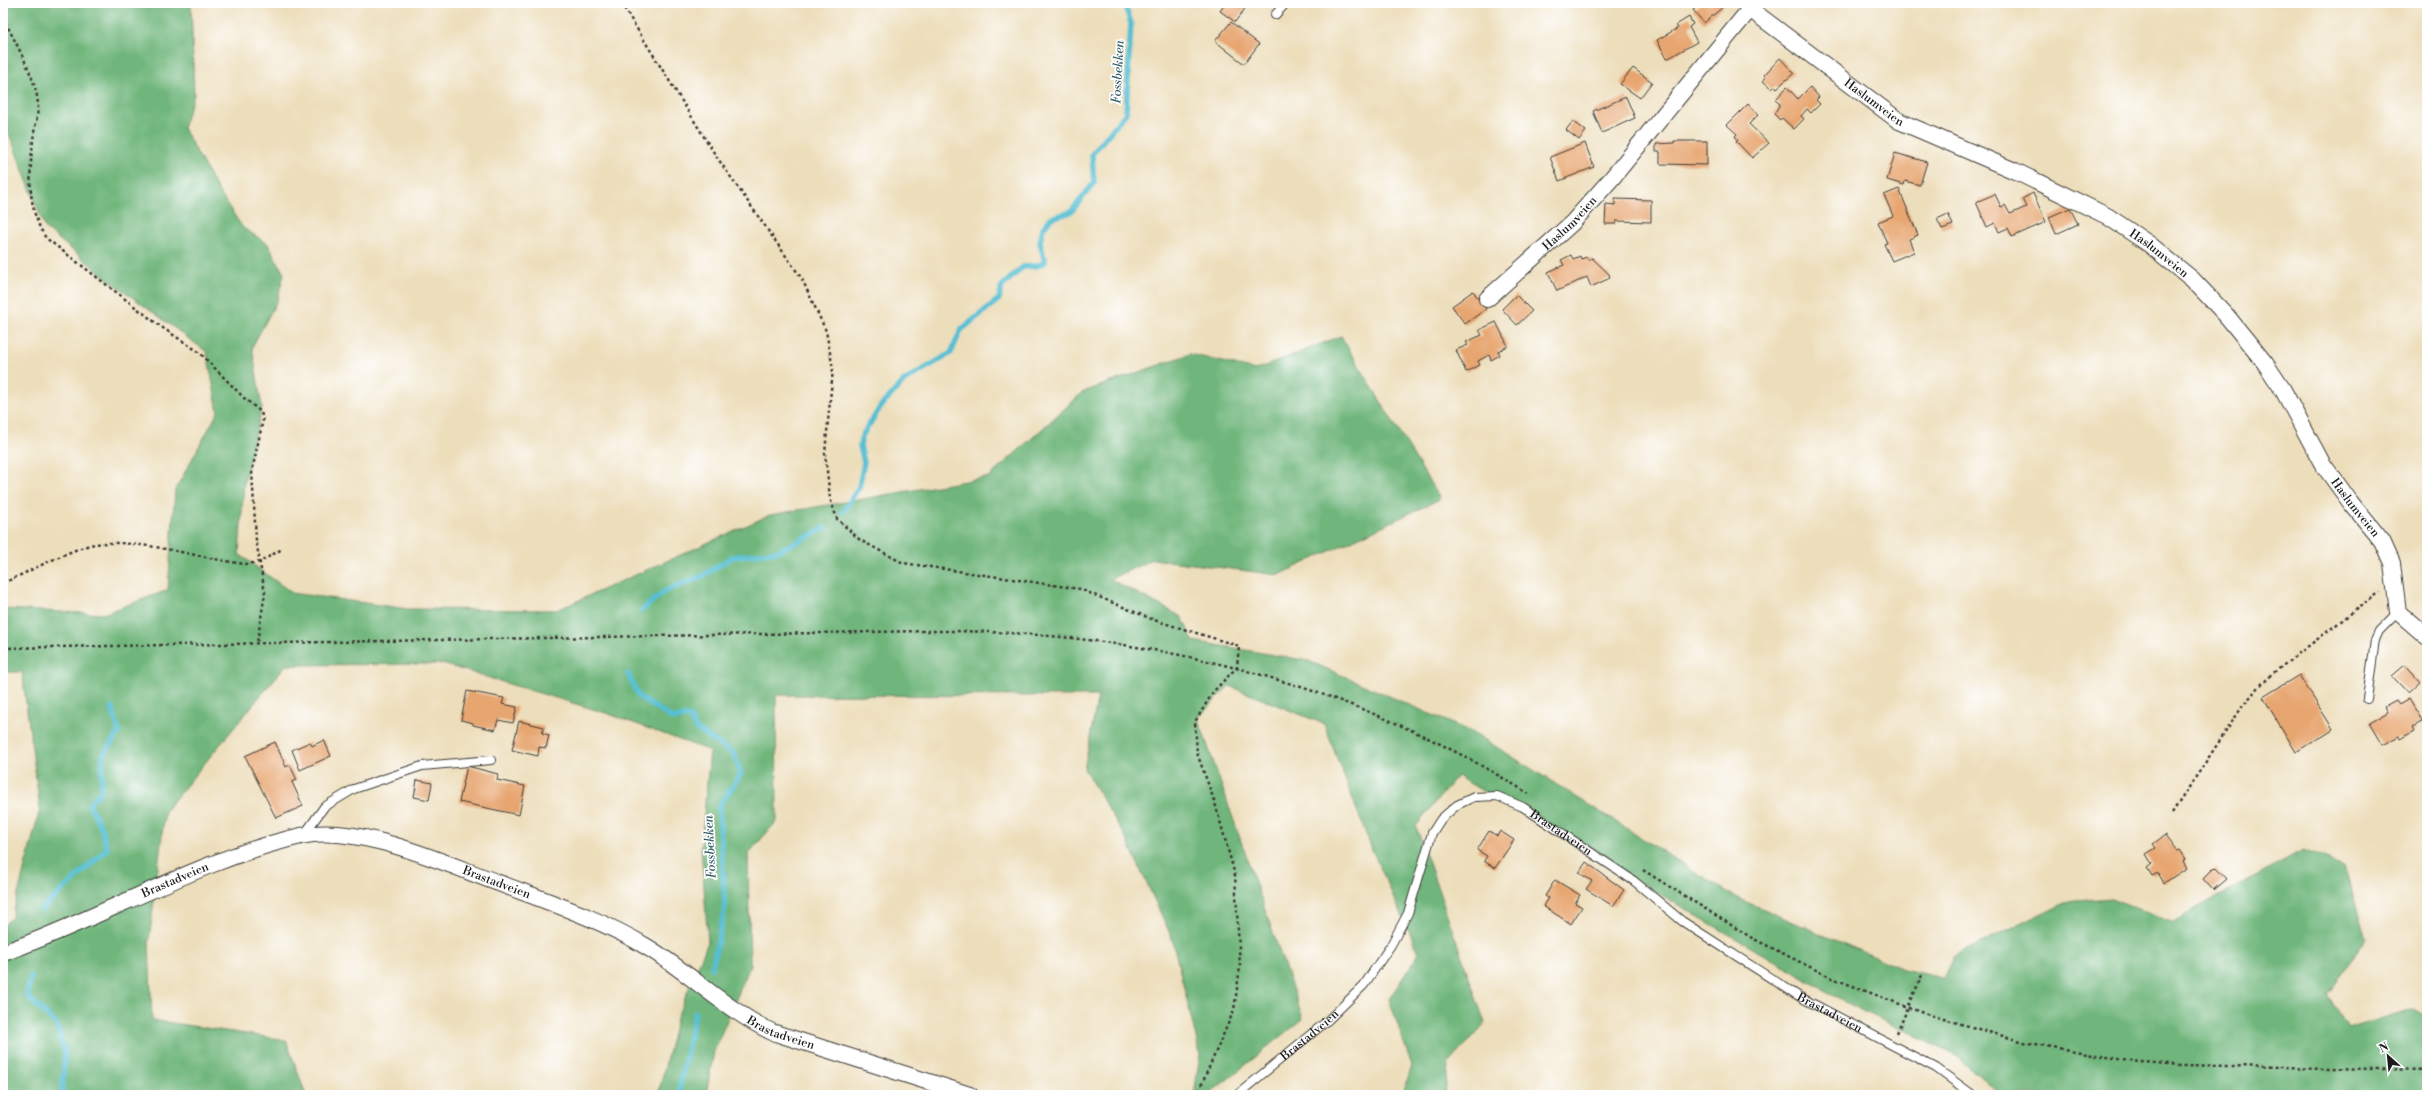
<svg xmlns="http://www.w3.org/2000/svg" width="2430" height="1098" font-family="'Libre Bodoni',serif">
<style>
.forest{fill:#70b67c;stroke:#46694c}
.lines{fill:none;stroke-linecap:round;stroke-linejoin:round}
.stream{stroke:#56bfd3;stroke-width:5.5}
.building{fill:#e7a570}
.service-casing{stroke:#3b3934;stroke-width:10}
.minor-casing{stroke:#3b3934;stroke-width:18}
.path{stroke:#3b3934;stroke-width:2.5;stroke-dasharray:3 3;stroke-linecap:butt}
.service{stroke:#fff;stroke-width:8}
.minor{stroke:#fff;stroke-width:16}
.path-bridge{stroke:#3b3934;stroke-width:2.5;stroke-dasharray:3 3;stroke-linecap:butt}
.labels{text-anchor:middle;dominant-baseline:central;stroke-width:3.5;stroke-linejoin:round;paint-order:stroke}
.street-label{font-size:12px;fill:#1c1c1c;stroke:#fff}
.water-label{font-size:13px;font-style:italic;fill:#335d65;stroke:#fff}
</style>
<rect width="100%" height="100%" fill="#fff"/>
<filter id="ink" filterUnits="userSpaceOnUse"><feTurbulence type="fractalNoise" baseFrequency=".025" numOctaves="2"/><feDisplacementMap in="SourceGraphic" scale="8" xChannelSelector="R" yChannelSelector="G"/><feConvolveMatrix kernelMatrix="1 2 1 2 8 2 1 2 1" color-interpolation-filters="sRGB"/></filter>
<filter id="wash" filterUnits="userSpaceOnUse"><feTurbulence type="fractalNoise" baseFrequency=".012" numOctaves="4" result="noise"/><feDisplacementMap in="SourceGraphic" scale="16" xChannelSelector="R" yChannelSelector="G"/><feGaussianBlur stdDeviation="0.9" result="paint"/><feColorMatrix in="noise" values="0 0 0 0 0 0 0 0 0 0 0 0 0 0 0 0 0 1.4 0 .05"/><feComposite in="paint" operator="in"/></filter>
<g filter="url(#wash)">
<rect width="100%" height="100%" fill="#eddebb"/>
<path class="forest" d="M3 3H191L194 95 183 128 219 192 243 228 268 244 284 274 277 301 252 347 262 407 244 483 239 554 292 593 408 609 557 610 770 515 989 477 1083 392 1190 354 1255 370 1341 336 1440 499 1279 575 1153 559 1110 579 1182 617 1193 641 1309 661 1476 734 1737 898 1903 969 1943 978 1954 956 2065 902 2111 898 2171 922 2303 850 2344 866 2366 939 2327 995 2348 1029 2413 1009 2427 1017V1095H2001L1958 1057 1845 1002 1457 776 1416 826 1485 1023 1448 1065 1445 1095H1402L1412 1066 1389 999 1419 953 1373 852 1324 724 1229 686 1198 718 1303 1019 1208 1095H1194L1200 1054 1172 938 1126 838 1084 769 1098 696 776 695 777 821 748 854 750 966 714 1051 706 1095H658L677 1017 708 942 701 846 710 751 609 714 443 664 286 665 165 811 149 941 152 1020 286 1040 306 1095H3V926L12 917 40 809 22 672H3V609L103 614 168 590 175 490 218 412 207 352 109 280 45 228 3 118Z"/>
<g class="lines">
<path class="stream" d="M843 512 859 487 864 462 860 446 862 436 881 406 904 381 951 353 961 330 999 299 1002 286 1023 267 1037 266 1045 262 1040 242 1043 228 1051 218 1071 212 1094 183 1092 154 1126 113 1131 23 1124 3
M642 610 665 591 703 576 732 557 778 551 825 528
M628 674 639 697 673 719 689 716 696 729 734 754 741 774 719 806 725 908 712 968
M41 910 107 849 101 827 89 804 101 791 103 755 119 732 112 708
M31 976 27 996 57 1025 65 1054 62 1089 64 1095
M678 1095 695 1013"/>
</g>
<g id="blocks">
<path class="building" d="M1226 3H1249L1235 22 1220 11Z
M1701 3H1719L1723 7 1704 23 1693 10Z
M1689 17 1693 24 1689 27 1697 42 1667 59 1657 40 1678 28 1676 25Z
M1231 22 1259 44 1244 64 1215 41Z
M1780 58 1794 73 1777 88 1775 86 1772 89 1763 81 1766 77 1764 75Z
M1633 68 1652 82 1640 98 1620 84Z
M1787 87 1798 99 1810 87 1819 97 1816 100 1820 104 1811 113 1807 109 1801 116 1804 119 1794 129 1782 118 1780 120 1774 114 1780 104 1775 100Z
M1626 97 1635 118 1602 133 1593 111Z
M1748 104 1758 115 1749 124 1769 143 1752 158 1736 141 1738 140 1735 136 1737 134 1727 125Z
M1573 121 1586 131 1579 140 1566 130Z
M1674 141H1707V165L1660 164V152H1656V144L1674 143Z
M1585 143 1594 167 1559 181 1550 157Z
M1895 153 1927 162 1920 185 1905 181 1904 185 1887 180Z
M1899 189 1918 235 1909 239 1914 252 1892 261 1884 244 1887 243 1878 222 1893 216 1884 195Z
M2033 193 2046 222 2012 237 2008 228 1999 232 1995 223 1987 227 1976 202 1995 194 2001 207 2005 205 2010 214 2026 207 2022 199Z
M1615 199 1651 200V222L1616 221V224H1605L1606 204 1615 205Z
M2070 208 2078 224 2056 234 2049 217Z
M1948 214 1953 225 1942 229 1937 219Z
M1571 255 1573 259 1580 256 1581 259 1587 257 1588 260 1592 258 1609 274 1610 278 1591 287 1587 277 1557 291 1548 272 1564 265 1561 260Z
M1473 291 1486 309 1465 324 1452 306Z
M1516 295 1532 311 1517 325 1502 309Z
M1496 322 1508 346 1498 351 1500 355 1491 360 1489 355 1478 361 1480 365 1466 372 1456 350 1468 345 1466 342 1482 335 1479 330Z
M2405 665 2420 682 2408 693 2392 676Z
M2299 675 2333 729 2296 752 2263 697Z
M467 691 504 698 502 704 517 707 513 723 498 720 495 730 473 725V723L461 720Z
M2409 699 2423 722 2413 727 2415 731 2401 739 2399 736 2382 745 2369 723 2388 712 2385 707 2396 701 2399 705Z
M519 721 544 727 542 733 549 735 546 748 539 747 538 756 512 750Z
M324 740 331 756 300 770 292 750 310 742 312 746Z
M275 742 286 767 290 765 297 780 292 782 303 806 276 818 245 756Z
M467 766 498 774 497 780 525 786 519 815 459 802Z
M417 780 432 783 429 800 414 797Z
M1489 831 1497 836 1500 831 1514 840 1495 868 1484 861 1487 856 1477 850Z
M2165 835 2177 851 2180 850 2186 859 2183 861 2187 868 2164 883 2158 873 2152 876 2147 868 2152 864 2146 854 2156 848 2153 844Z
M1586 862 1624 890 1613 906 1586 889 1592 881 1579 873Z
M2215 867 2226 879 2213 890 2203 879Z
M1555 880 1580 895 1575 903 1582 907 1571 924 1543 906 1548 898 1545 896Z"/>
</g>
</g>
<g filter="url(#ink)">
<use href="#blocks" fill-opacity="0" stroke="#3b3934" stroke-width="1"/>
<g class="lines">
<defs>
<g id="service">
<path d="M1275 15 1286 3"/>
<path d="M2367 699 2375 640 2379 631 2398 612"/>
<path d="M303 836 324 807 354 789 422 766 491 760"/>
<path id="s1" d="M1237 1095 1327 1021 1364 985 1391 945 1408 913 1432 833 1441 819 1457 805 1474 797 1497 796 1523 807 1634 881 1682 921 1800 997 1936 1068 1973 1095"/>
</g>
<g id="minor">
<path id="s2" d="M1745 3 1750 9 1899 121 2015 171 2107 216 2149 244 2192 279 2226 315 2265 363 2283 390 2322 463 2351 503 2382 541 2392 563 2398 612 2427 637"/>
<path id="s3" d="M1487 299 1572 223 1612 178 1750 9"/>
<path id="s4" d="M3 953C103 918 197 860 301 836 357 823 444 863 496 882 546 901 601 919 647 947 690 973 726 1010 772 1032L970 1095"/>
</g>
</defs>
<use href="#service" class="service-casing"/>
<use href="#minor" class="minor-casing"/>
<path class="path" d="M621 3 716 156 802 279 826 331 833 369 825 453 830 498 837 519 860 540 903 563 1080 589 1154 620 1239 646 1237 667 1213 692 1195 722 1197 753 1215 803 1235 875 1240 967 1234 1010 1197 1095
M3 17C14 41 37 78 38 105 38 113 36 123 34 132 30 167 25 207 46 238L160 326 199 352 244 398 261 412 263 420 252 471 256 540 265 593 257 643
M3 583C27 573 72 548 95 544 141 538 200 559 246 564L260 562 282 549
M3 648 926 631C1138 629 1349 680 1529 794
M2172 813 2244 704 2268 677 2379 592
M1643 870 1752 938 1832 978 1923 1013 2024 1042 2130 1061 2182 1065 2427 1070"/>
<use href="#service" class="service"/>
<use href="#minor" class="minor"/>
<path class="path-bridge" d="M1897 1033 1922 975"/>
</g>
</g>
<g class="labels">
<g class="street-label">
<text stroke="none"><textPath href="#s2" startOffset="163">Haslumveien</textPath></text>
<text stroke="none"><textPath href="#s3" startOffset="112">Haslumveien</textPath></text>
<text stroke="none"><textPath href="#s2" startOffset="487">Haslumveien</textPath></text>
<text stroke="none"><textPath href="#s2" startOffset="811">Haslumveien</textPath></text>
<text stroke="none"><textPath href="#s1" startOffset="490">Brastadveien</textPath></text>
<text stroke="none"><textPath href="#s4" startOffset="187">Brastadveien</textPath></text>
<text stroke="none"><textPath href="#s4" startOffset="524">Brastadveien</textPath></text>
<text stroke="none"><textPath href="#s1" startOffset="814">Brastadveien</textPath></text>
<text stroke="none"><textPath href="#s4" startOffset="848">Brastadveien</textPath></text>
<text stroke="none"><textPath href="#s1" startOffset="94">Brastadveien</textPath></text>
</g>
<g class="water-label">
<text transform="translate(1118 72) rotate(-87)">Fossbekken</text>
<text transform="translate(710 847) rotate(-93)">Fossbekken</text>
</g>
</g>
<rect width="2430" height="1098" fill="none" stroke="#fff" stroke-width="16"/>
<g transform="translate(2388 1056) rotate(333)" stroke="#ffffff" stroke-width="3" paint-order="stroke">
<path d="M0-3L7 15L0 10L-7 15Z" fill="#1c1c1c"/>
<text y="-6" font-size="11" font-weight="bold" text-anchor="middle" fill="#1c1c1c">N</text>
</g>
</svg>
